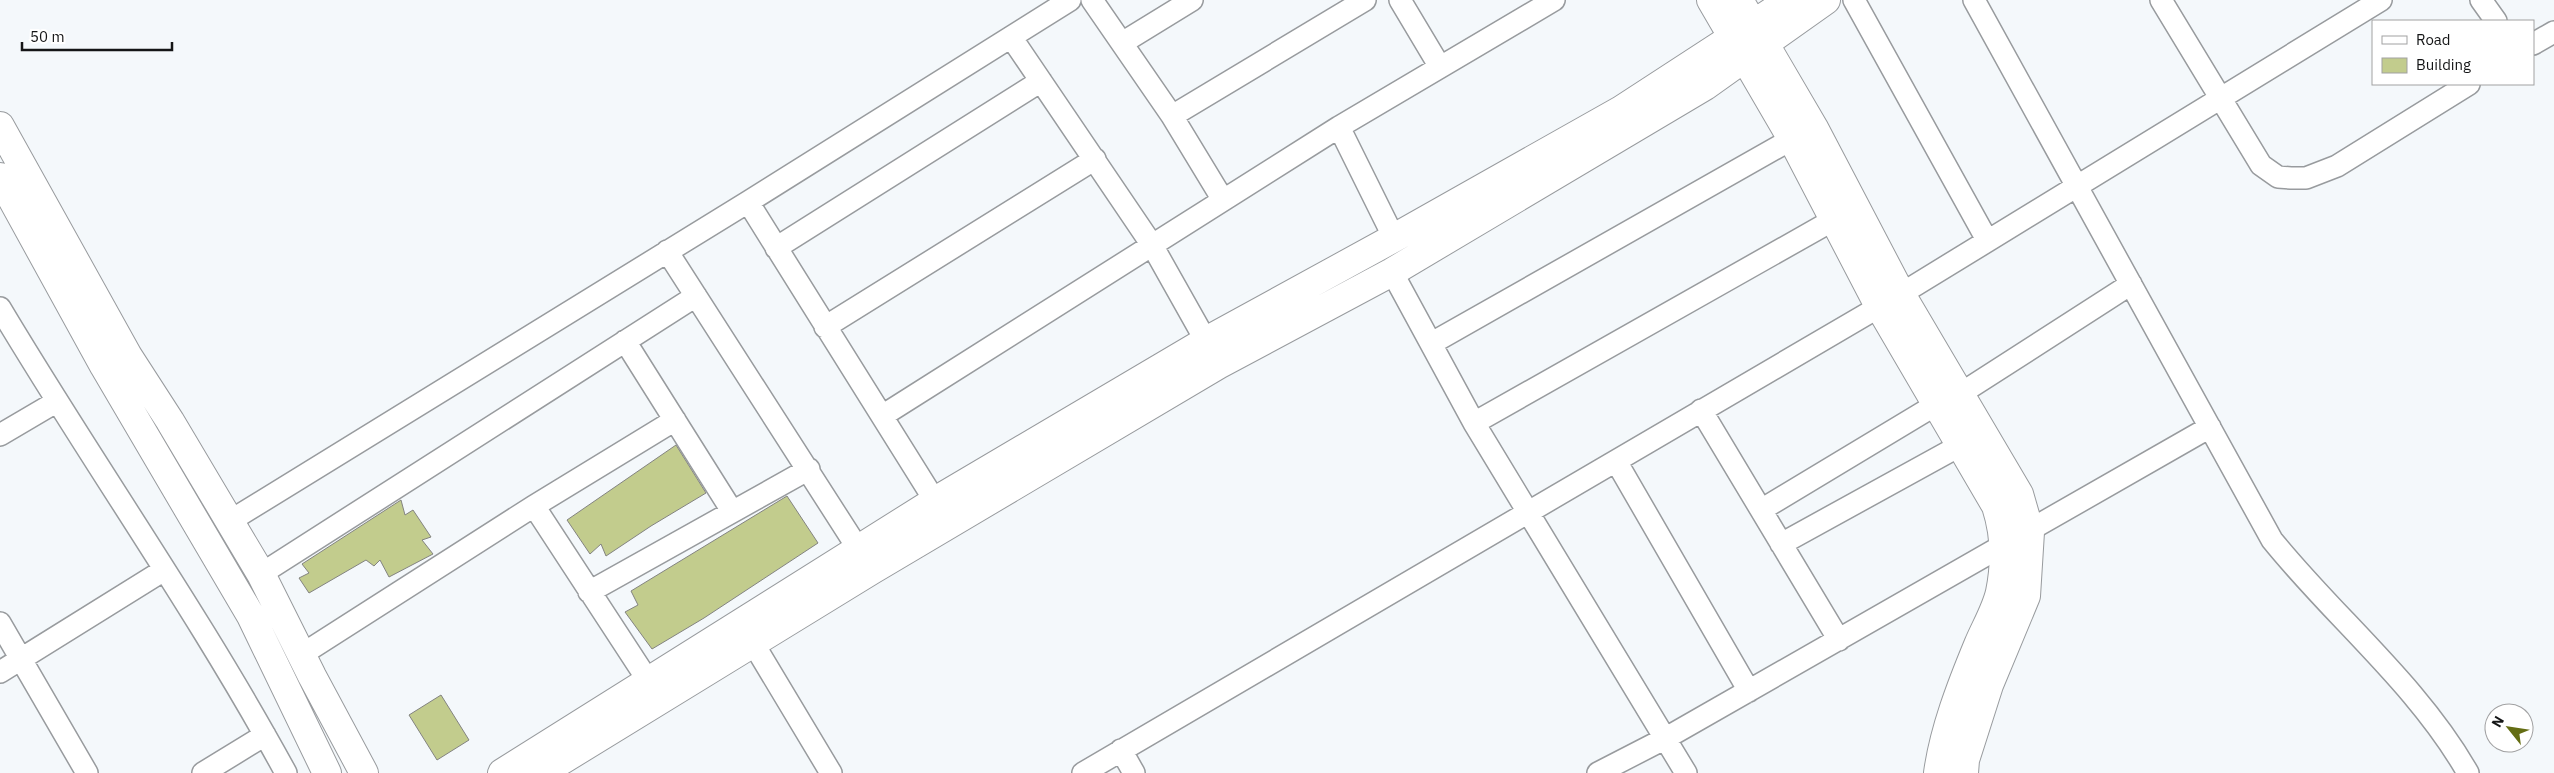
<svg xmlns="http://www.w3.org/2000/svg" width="2554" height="773" font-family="'IBM Plex Sans',sans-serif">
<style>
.building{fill:#c2cc8d;stroke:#838380}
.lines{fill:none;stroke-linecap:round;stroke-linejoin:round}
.street-casing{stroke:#989b9e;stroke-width:24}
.secondary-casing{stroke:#989b9e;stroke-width:30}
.street{stroke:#fff;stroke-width:21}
.secondary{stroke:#fff;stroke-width:28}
</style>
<rect width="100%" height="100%" fill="#f4f8fb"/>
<path class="building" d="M676 445 706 493 651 526 606 556 601 544 590 554 567 520Z
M787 496 818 543 704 618 652 649 625 612 638 605 631 591Z
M401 500 405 515 413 510 431 537 422 540 433 554 389 577 380 560 374 566 366 560 309 593 299 578 309 573 302 564Z
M441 695 469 740 437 760 409 715Z"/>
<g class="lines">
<defs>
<path id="street" d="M1092 0 1172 116 1223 200
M1400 0 1440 67
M1854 0 1987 240
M1974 0 2272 540C2335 618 2418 685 2468 773
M2161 0 2261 165 2278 177 2291 178H2306L2337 166 2469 84
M2481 0 2496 21
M1011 37 1152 245 1206 341
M1122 43 1192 0
M2533 44 2554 32
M1172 116 1365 0
M1339 127 1394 238
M748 202 935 501
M776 248 1041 81
M667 251 866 561
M1392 272 1474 423 1686 773
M0 308C93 464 199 613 286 773
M825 327 1095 159
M625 341 732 511
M1432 343 1792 139
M1960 394 2131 284
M1701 410 1839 640
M882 416 1339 127 1554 0
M1474 423 1835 219
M0 435 56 402
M1616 461 1749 691
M534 506 649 682
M1761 510 1937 404
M230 521 748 202 1070 0
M1781 544 1961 445
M261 574 696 296
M589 592 809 469
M0 623 87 773
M753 643 831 773
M301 655 534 506 675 420
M0 672 164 570
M1121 750 1134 773
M203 773 265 735
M1083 773 1901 294 2381 0
M1598 773 1666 738 2210 427"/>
<path id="secondary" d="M1711 0 1792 139 1879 306 1996 506C2005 534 2006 563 2000 592 1996 610 1985 628 1978 645 1961 686 1944 730 1938 773
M1739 0 1814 128 1901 294 2019 494 2030 532 2026 596 1989 685 1965 760 1964 773
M0 126 128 356 170 421 261 574 312 676 364 773
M0 177 104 366 251 616 327 773
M502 773 935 501 1206 341 1394 238 1621 110 1790 0
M541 773 872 570 1218 365 1392 272 1705 86 1826 0"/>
</defs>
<use href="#street" class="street-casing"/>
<use href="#secondary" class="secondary-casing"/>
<use href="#street" class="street"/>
<use href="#secondary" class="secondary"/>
</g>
<rect x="2372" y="20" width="162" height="65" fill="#ffffff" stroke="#a1a1a2"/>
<rect x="2382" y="36" width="25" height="8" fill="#ffffff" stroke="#a1a1a2"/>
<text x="2416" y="45" font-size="15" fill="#141516">Road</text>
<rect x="2382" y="58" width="25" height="15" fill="#c2cc8d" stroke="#a1a1a2"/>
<text x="2416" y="70" font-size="15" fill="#141516">Building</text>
<g transform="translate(2509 728) rotate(300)"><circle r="24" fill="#ffffff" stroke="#a1a1a2"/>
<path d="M0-4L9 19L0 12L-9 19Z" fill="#646d13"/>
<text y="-8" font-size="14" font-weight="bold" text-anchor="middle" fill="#141516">N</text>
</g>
<path d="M22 42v8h150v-8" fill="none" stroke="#141516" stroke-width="2.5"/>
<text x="30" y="42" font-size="15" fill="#141516" stroke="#ffffff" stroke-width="4" paint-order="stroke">50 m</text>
</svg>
